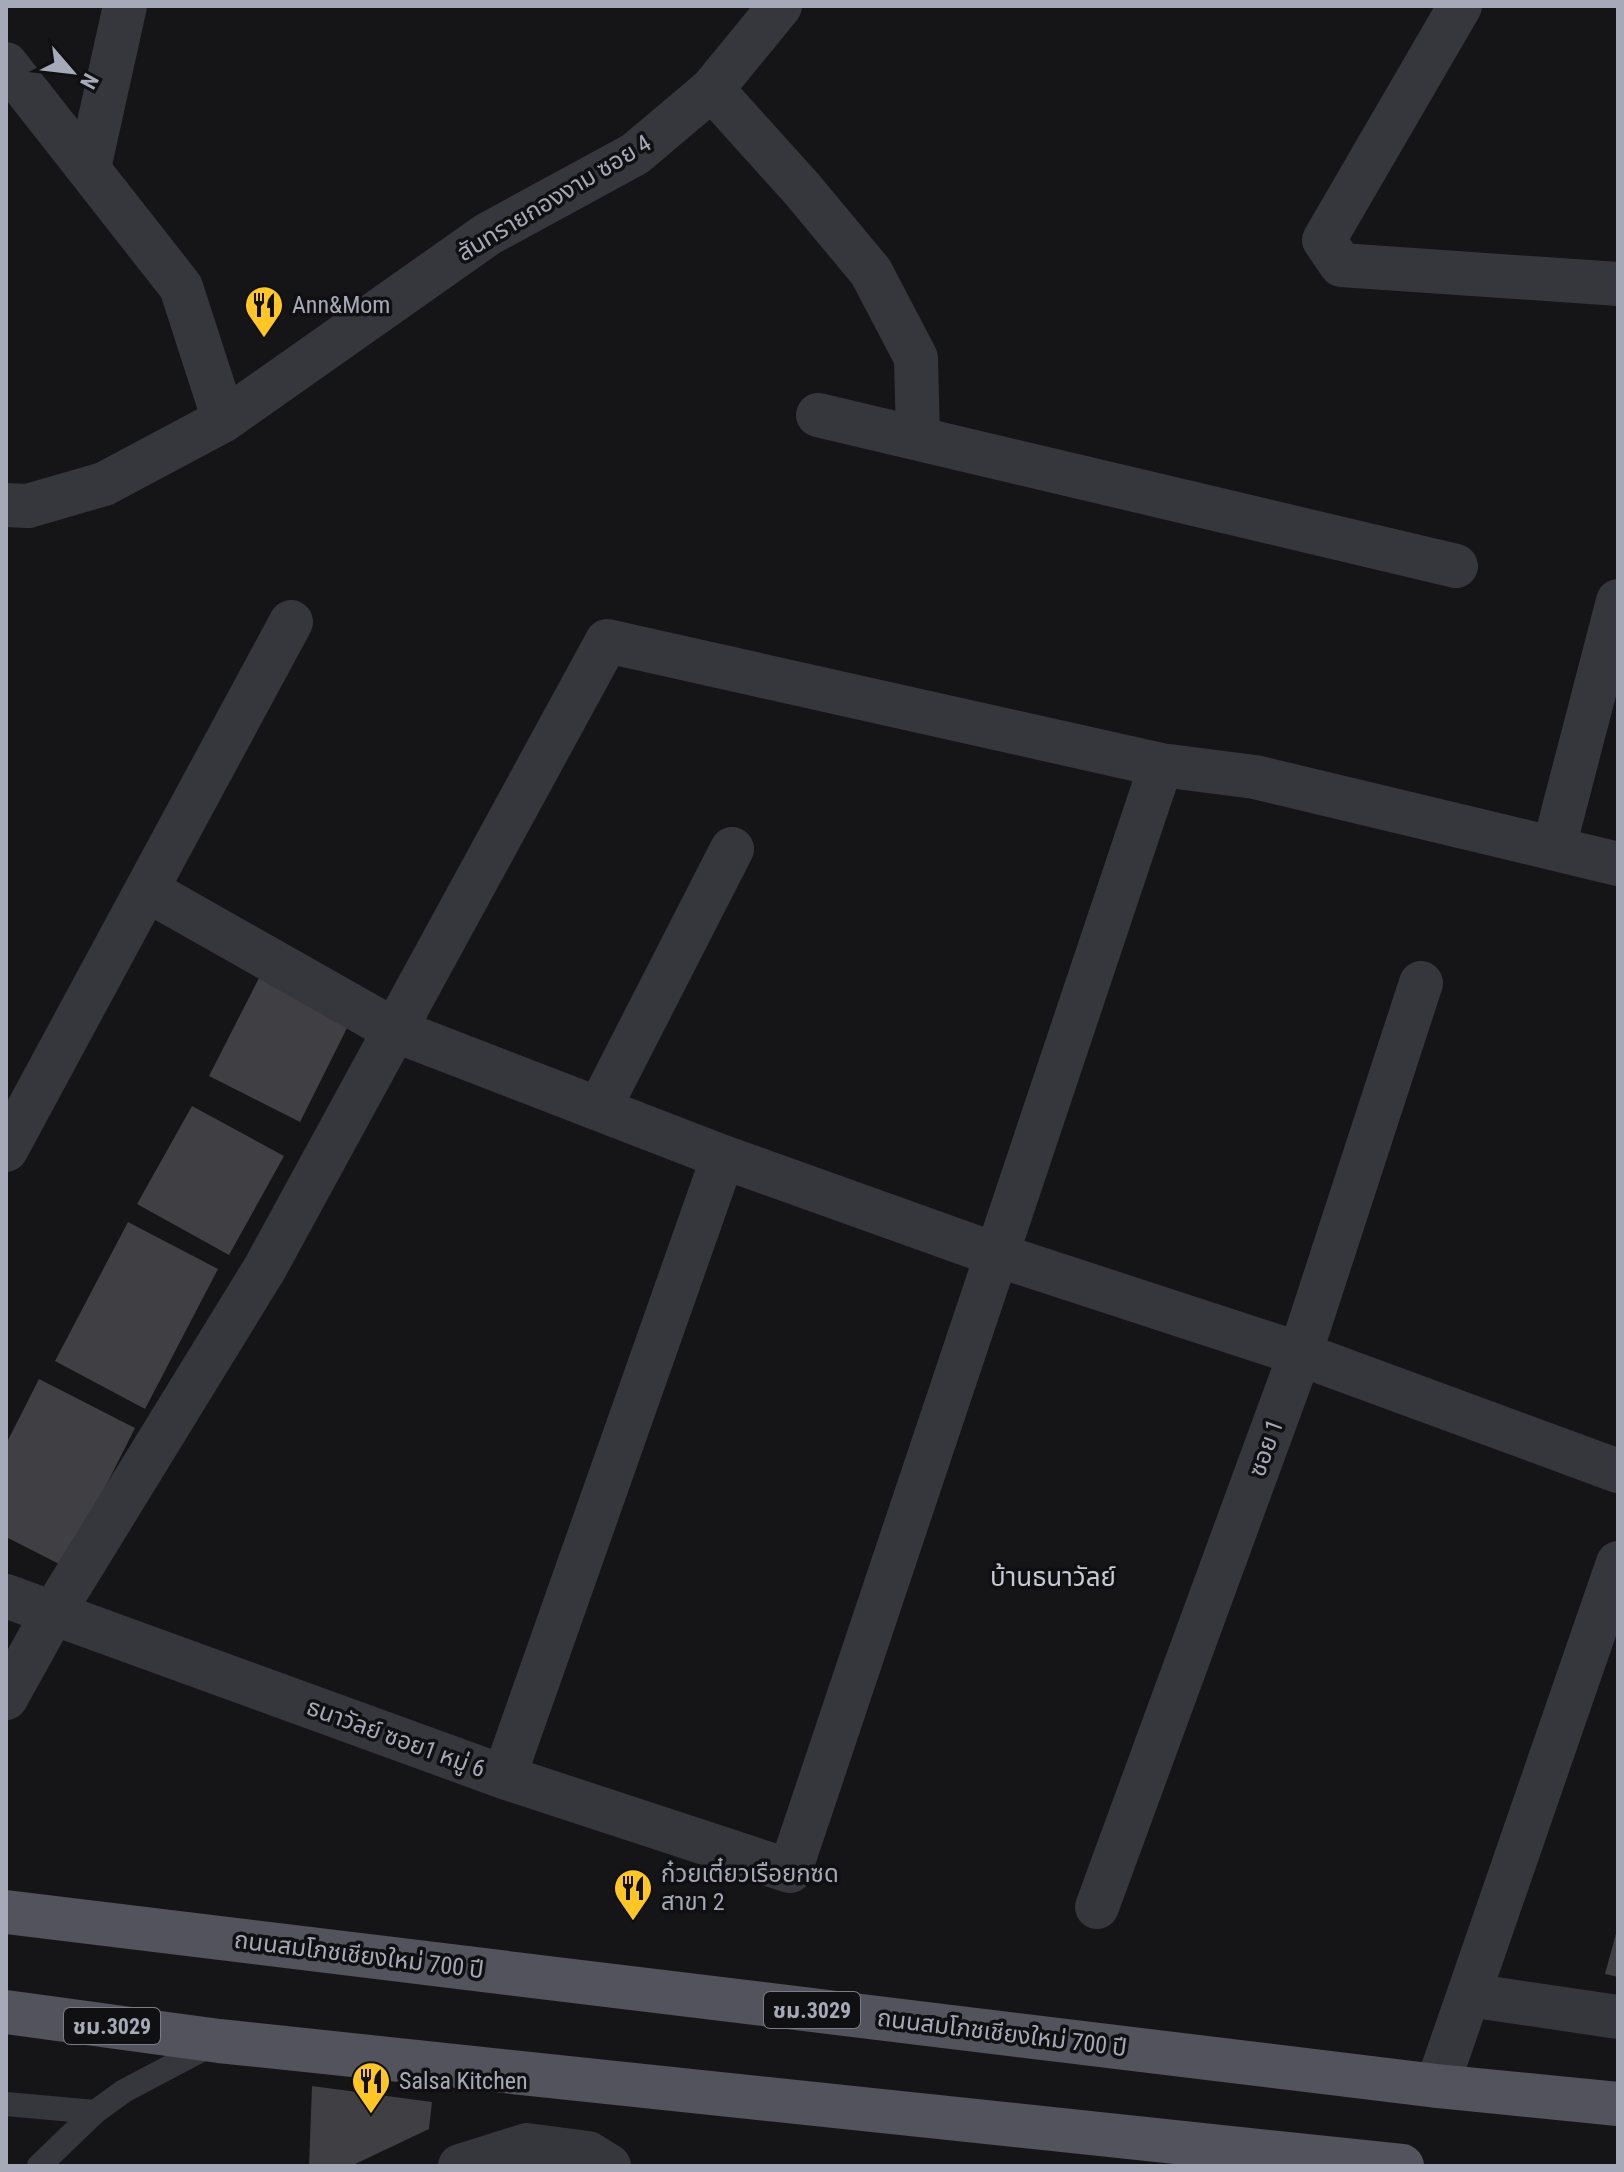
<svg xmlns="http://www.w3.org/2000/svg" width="1624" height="2172" font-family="'Roboto Condensed','Noto Sans Thai',sans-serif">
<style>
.building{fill:#3f3f44}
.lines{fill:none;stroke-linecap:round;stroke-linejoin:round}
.service{stroke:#36363d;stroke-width:24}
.minor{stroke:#36363d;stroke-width:44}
.primary{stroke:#52535c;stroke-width:44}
.labels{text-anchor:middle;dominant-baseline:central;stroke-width:7;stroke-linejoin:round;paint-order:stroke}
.shield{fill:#101012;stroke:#797c86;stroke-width:2}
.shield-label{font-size:22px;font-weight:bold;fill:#a6aab8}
.street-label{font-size:24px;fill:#a6aab8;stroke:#101012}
.poi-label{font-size:24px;fill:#a6aab8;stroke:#101012;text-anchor:start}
.neighbourhood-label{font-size:26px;fill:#c7cad4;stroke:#101012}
</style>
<rect width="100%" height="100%" fill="#151517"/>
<path class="building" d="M259 978 349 1024 300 1122 209 1076Z
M192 1106 284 1156 229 1255 137 1204Z
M128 1222 218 1269 145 1409 55 1361Z
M39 1379 135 1428 65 1567 6 1537V1444Z
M1617 1930H1618V1977L1605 1974Z
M312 2086 432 2102 429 2129 351 2166H309Z"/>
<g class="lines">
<path class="service" d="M6 2104 95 2112 124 2091 213 2044
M39 2166 95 2112"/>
<path class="minor" d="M1460 6 1324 240 1341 265 1618 284
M6 64 181 287 224 420
M712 89 802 189 871 272 916 358 918 438
M89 168 125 6
M818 415 1456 566
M6 505 28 506 104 484 224 420 488 234 635 154 712 89 780 6
M1554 847 1618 601
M147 890 394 1030 723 1157 997 1255 1300 1354 1618 1471
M599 1109 732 849
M6 1150 291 622
M6 1596 504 1777 790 1871 1161 765
M6 1698 52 1615 265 1268 607 641 1161 765 1255 777 1618 864
M504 1777 723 1157
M1097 1907 1300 1354 1421 983
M1469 1995 1618 2017
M1437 2086 1618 1563
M460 2166 527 2145 588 2153 609 2166"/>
<path class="primary" d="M6 1912 1437 2086 1618 2104
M6 2012 219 2041 1402 2166"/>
</g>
<defs>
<symbol id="restaurant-pin" viewBox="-11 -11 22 30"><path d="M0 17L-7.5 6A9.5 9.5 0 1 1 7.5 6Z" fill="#ffc626" stroke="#101012"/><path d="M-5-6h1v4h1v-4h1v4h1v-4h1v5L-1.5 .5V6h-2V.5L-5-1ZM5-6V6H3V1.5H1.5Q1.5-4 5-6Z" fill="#111"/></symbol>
</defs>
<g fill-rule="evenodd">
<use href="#restaurant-pin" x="242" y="283" width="44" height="60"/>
<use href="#restaurant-pin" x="611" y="1866" width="44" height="60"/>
<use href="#restaurant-pin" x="349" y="2059" width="44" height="60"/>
</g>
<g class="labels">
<g class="shield">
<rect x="764" y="1992" width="96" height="36" rx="6"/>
<rect x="64" y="2008" width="96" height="36" rx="6"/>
</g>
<g class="shield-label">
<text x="812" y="2010">ชม.3029</text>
<text x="112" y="2026">ชม.3029</text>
</g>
<g class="street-label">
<text transform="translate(554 198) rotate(-31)">สันทรายกองงาม ซอย 4</text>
<text transform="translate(1266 1448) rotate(-70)">ซอย 1</text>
<text transform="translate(396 1738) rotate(20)">ธนาวัลย์ ซอย1 หมู่ 6</text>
<text transform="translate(359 1955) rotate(7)">ถนนสมโภชเชียงใหม่ 700 ปี</text>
<text transform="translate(1002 2033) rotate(7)">ถนนสมโภชเชียงใหม่ 700 ปี</text>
</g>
<g class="poi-label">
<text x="292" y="305">Ann&amp;Mom</text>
<text x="661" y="1874">ก๋วยเตี๋ยวเรือยกซด<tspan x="661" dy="28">สาขา 2</tspan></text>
<text x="399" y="2081">Salsa Kitchen</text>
</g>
<g class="neighbourhood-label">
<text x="1053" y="1577">บ้านธนาวัลย์</text>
</g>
</g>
<rect width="1624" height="2172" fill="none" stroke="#a6aab8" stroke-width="16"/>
<g transform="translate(72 72) rotate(118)" stroke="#101012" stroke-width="6" paint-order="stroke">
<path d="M0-6L14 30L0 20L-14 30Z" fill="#a6aab8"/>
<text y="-12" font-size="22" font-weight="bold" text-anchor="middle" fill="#a6aab8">N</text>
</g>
</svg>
